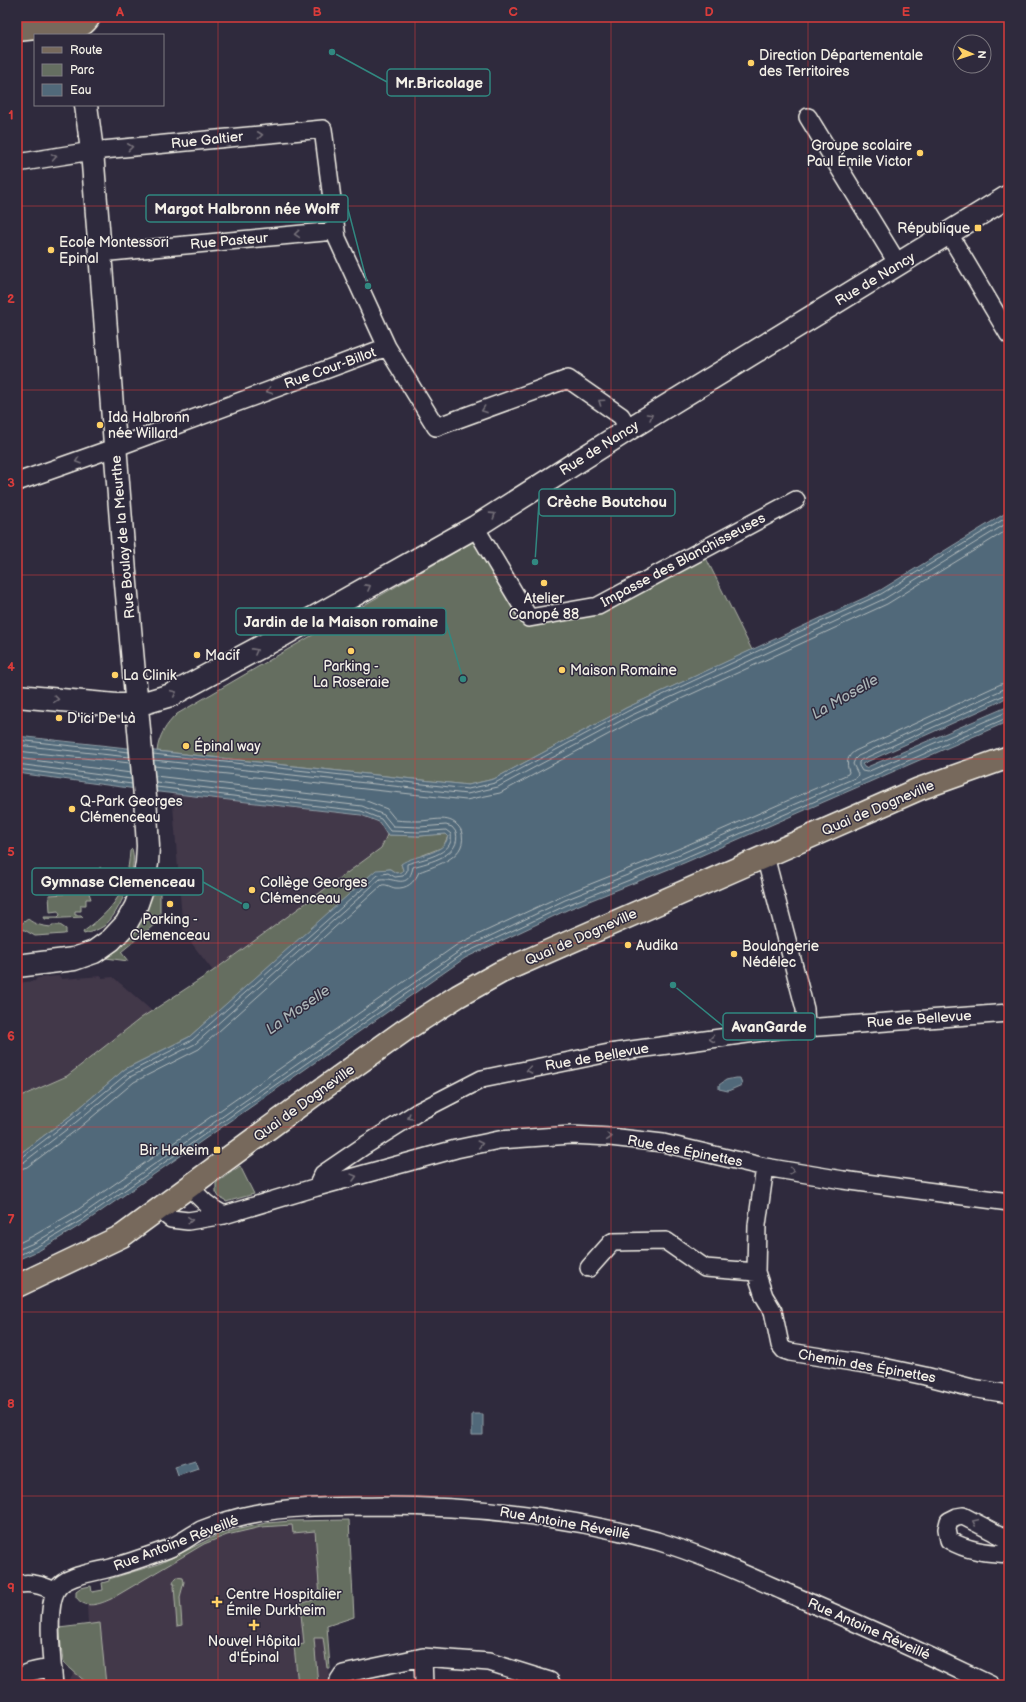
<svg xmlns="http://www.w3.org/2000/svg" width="1026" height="1702" font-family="'Balsamiq Sans',sans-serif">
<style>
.built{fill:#42374a}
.green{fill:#656e61;stroke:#acb0a4}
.water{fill:#51697a;stroke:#929fa6}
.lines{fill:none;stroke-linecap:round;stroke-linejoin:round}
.shore{stroke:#b3bbbc;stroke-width:1}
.street-casing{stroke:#f4f1e8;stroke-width:20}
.secondary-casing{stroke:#f4f1e8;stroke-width:25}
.primary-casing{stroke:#f4f1e8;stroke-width:25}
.street{stroke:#2f2a3d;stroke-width:17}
.secondary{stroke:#2f2a3d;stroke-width:22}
.primary{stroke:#77695c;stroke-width:22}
.oneway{stroke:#747079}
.grid{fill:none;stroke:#d93c3b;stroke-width:1;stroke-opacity:0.55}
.poi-dot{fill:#ffd166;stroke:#2f2a3d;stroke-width:1.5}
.labels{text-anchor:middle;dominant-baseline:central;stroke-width:3;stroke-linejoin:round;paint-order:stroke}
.poi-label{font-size:14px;fill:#f4f1e8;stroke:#2f2a3d;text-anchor:start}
.street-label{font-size:14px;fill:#f4f1e8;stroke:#2f2a3d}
.water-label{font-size:15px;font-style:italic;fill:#abb4b6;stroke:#2f2a3d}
.leader{fill:none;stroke:#318880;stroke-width:1.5}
.callout-dot{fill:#318880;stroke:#2f2a3d;stroke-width:1.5}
.callout{fill:#2f2a3d;stroke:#318880;stroke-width:1.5}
.callout-label{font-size:15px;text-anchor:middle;font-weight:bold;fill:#f4f1e8}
.neatline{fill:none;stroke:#d93c3b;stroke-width:1.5}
.grid-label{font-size:13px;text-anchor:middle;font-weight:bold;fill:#d93c3b}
</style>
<rect width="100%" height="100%" fill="#2f2a3d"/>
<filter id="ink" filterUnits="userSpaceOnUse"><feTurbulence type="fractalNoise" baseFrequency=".025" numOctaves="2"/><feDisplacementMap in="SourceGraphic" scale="8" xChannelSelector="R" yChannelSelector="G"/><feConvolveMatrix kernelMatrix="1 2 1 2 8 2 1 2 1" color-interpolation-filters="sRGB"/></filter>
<g filter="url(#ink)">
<path class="built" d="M172 793 361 815 379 822 387 835 381 848 213 971 183 932Z
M59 976 62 979 102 976V978L113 977 152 1011 141 1018 67 1076 17 1098V983L35 981 37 978Z
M349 1520 354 1617 327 1626 329 1685H69V1681L74 1672 63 1662 59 1628 88 1624 87 1605 82 1603 76 1597V1591L80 1588 91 1586 92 1592 103 1590 102 1583 142 1573 149 1577 204 1544 227 1535 247 1529 261 1527 288 1526 291 1521Z"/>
<path class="green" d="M481 537 530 617 598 606 702 550 752 650 626 708 494 779 468 785 157 751C159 735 166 725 177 714Z
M441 834H446L448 836 443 847 401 864 403 870 402 872 396 873 390 869 376 871 189 1037 125 1069 70 1116 17 1156V1098L67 1076 141 1018 213 971 381 848 387 835 420 836Z
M132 849C139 867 119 915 104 926 98 930 91 932 84 934L83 932C115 908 127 892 130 851Z
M100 867 105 874 109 870 113 871 111 884 94 886 99 881Z
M154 887H160V920L121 952 128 961 106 958C133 935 145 922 154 887Z
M64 888 88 890 91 899H86V905H81V911H75V915H81L83 917 45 919 44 917H58L60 915 58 911 50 912 49 895 64 894Z
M28 919C35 925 43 926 51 927L52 925H60L66 929V933L64 934 35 936 21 928V924Z
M240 1166 254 1194 226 1202 225 1200 219 1197 216 1192V1183Z
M349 1520 354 1617 327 1626 330 1668H327L323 1638H314L318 1685H298L294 1646 304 1644 300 1604 320 1598 315 1531 293 1533 292 1525 261 1527 227 1535 204 1544 111 1599C100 1604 85 1610 76 1597V1591L80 1588 91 1586 92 1592 103 1590 102 1583 109 1581V1579L159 1564 220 1534 240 1529 266 1523 291 1521Z
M177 1577 183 1578 184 1582 180 1597 182 1625 177 1626 174 1586 175 1584H173L174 1580Z
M100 1623 106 1685H89L63 1662 59 1628Z"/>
<path class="water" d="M1009 511V696L995 704 862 764 865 768 1009 706V721L684 863 569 909 465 958 84 1223 40 1250 17 1260V1156L70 1116 125 1069 189 1037 376 870 390 869 396 873 402 872 403 870 401 864C414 854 445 856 448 836L446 834 420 836 387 835 379 822 361 815 159 792 17 773V736L468 785 494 779 626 708 879 591Z
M735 1078H740L742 1085 728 1091 719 1089V1085L726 1080Z
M472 1414H483V1435H472Z
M195 1460 198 1468 178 1475 175 1466Z"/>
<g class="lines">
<path class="shore" d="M1009 693 861 760 859 762V766L862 771 867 772 1009 711
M17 740 129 752
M17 745 129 757
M17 751 130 763
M153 754 468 789 495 783 628 711 881 594 1009 516
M17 758 131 773
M154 760 467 794 498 787 630 716 884 599 1009 522
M17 764 131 779
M154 766 466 800 500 793 633 721 887 604 1009 529
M17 769 132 784
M17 1159 21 1158 72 1119 128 1073 192 1040 378 875 388 873 395 877 403 876 407 871V864C421 859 455 855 451 834L446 830 420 832 390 831 381 819 361 811 156 787
M17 1164 24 1162 75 1123 130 1077 195 1044 380 879C395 877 408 891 413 867 429 862 462 856 456 832L452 827 446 825 420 827 393 826 384 815 362 806 156 782
M17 1170 27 1167 79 1128 134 1082 199 1049 382 885C387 884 390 887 395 888 407 889 414 883 419 872 437 865 470 857 461 830 451 813 434 821 418 821 411 821 403 821 396 820L387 809 364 800 155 776
M17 1244 33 1236 76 1211 458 944 563 895 678 849 848 774 849 772C846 763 847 756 855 751L1001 684 1009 682
M17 1250 36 1242 80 1216 461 950 565 900 680 854 857 777 858 774 853 764 855 759 858 756 1004 689 1009 688
M17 1256 38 1246 82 1220 463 954 567 905 682 859 1009 717"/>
<defs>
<path id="street" d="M808 117 898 264
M17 163 92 151 323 129 337 238 387 347
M949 234 1009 335
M100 253 335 231
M17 482 125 444 387 347 436 427 568 379 621 416 629 429
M475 527 529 618 598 606 796 500
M765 856 805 1009 806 1027
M765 1167 757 1225 756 1272 764 1296 773 1311 780 1345 784 1350 790 1352 883 1367 925 1376 972 1388 1009 1394
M190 1186C200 1200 210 1208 224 1215
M317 1187 323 1174 364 1146 418 1112 482 1079 609 1053 778 1030 1009 1013
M159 1209 171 1219 188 1221 224 1215 317 1187 456 1149 499 1140 571 1135 610 1137 663 1143 765 1167 843 1180 1009 1202
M589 1268 612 1242 666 1241 705 1268 756 1272
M1009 1540 963 1516 957 1517 949 1521 947 1529 949 1540C967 1551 988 1553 1009 1554
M17 1585C30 1581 43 1586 55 1591
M423 1657 424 1685
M17 1680C26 1671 40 1669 53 1669
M54 1685C52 1662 45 1607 57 1589 66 1574 101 1572 117 1566 134 1561 151 1555 168 1549 180 1544 190 1536 201 1530 216 1524 237 1517 253 1514 295 1505 340 1507 383 1506 476 1506 567 1516 657 1541 700 1554 742 1573 783 1591 853 1621 922 1652 991 1685
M338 1685 339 1680 343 1674 423 1657 489 1662 550 1681 552 1685"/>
<path id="secondary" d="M17 696 116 705H137L171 695 283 635 475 527 629 429 1009 196
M17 966 74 959 94 952 111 940 126 924 136 906 143 886 147 863 148 846 145 797 125 572 92 151 86 105"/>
<path id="primary" d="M57 17C64 31 81 31 89 17
M17 30 63 25
M17 1286 122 1236 318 1092 405 1030 458 996 501 972 919 789 1009 757"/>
</defs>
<use href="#street" class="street-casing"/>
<use href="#secondary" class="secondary-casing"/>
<use href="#primary" class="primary-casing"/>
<use href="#street" class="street"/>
<use href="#secondary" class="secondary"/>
<use href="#primary" class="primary"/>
</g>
<defs><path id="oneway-chevron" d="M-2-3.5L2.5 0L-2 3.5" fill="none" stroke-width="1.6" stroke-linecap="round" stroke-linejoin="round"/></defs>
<g class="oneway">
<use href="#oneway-chevron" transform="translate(260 135) rotate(-6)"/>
<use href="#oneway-chevron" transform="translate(130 147) rotate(-6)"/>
<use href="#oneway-chevron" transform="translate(54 157) rotate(-10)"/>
<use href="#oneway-chevron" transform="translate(297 234) rotate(175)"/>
<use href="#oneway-chevron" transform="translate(269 391) rotate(160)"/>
<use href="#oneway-chevron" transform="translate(601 402) rotate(-145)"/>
<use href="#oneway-chevron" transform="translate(484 410) rotate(160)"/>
<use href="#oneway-chevron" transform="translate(650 416) rotate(-31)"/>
<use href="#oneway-chevron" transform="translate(78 461) rotate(161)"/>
<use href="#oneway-chevron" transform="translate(493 515) rotate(-33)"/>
<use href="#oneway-chevron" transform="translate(368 587) rotate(-29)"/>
<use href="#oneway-chevron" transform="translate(255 651) rotate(-29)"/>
<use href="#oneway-chevron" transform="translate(174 693) rotate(-25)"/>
<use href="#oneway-chevron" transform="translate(56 699) rotate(5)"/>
<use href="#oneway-chevron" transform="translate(712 1039) rotate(172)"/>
<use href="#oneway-chevron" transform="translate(529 1070) rotate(169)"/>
<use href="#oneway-chevron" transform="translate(410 1117) rotate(148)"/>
<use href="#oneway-chevron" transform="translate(609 1137) rotate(5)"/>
<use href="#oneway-chevron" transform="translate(480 1144) rotate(-13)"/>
<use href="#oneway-chevron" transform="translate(792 1171) rotate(9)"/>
<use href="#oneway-chevron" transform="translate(354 1177) rotate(-15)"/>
<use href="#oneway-chevron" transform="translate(190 1220) rotate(-3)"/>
<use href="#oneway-chevron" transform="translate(975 1522) rotate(-155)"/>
</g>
</g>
<path class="grid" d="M218 17V1685M415 17V1685M611 17V1685M808 17V1685M17 206H1009M17 390H1009M17 575H1009M17 759H1009M17 943H1009M17 1127H1009M17 1312H1009M17 1496H1009"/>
<g class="poi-dot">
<circle cx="751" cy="63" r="4"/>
<circle cx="920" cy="153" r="4"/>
<rect x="974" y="224" width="8" height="8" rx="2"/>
<circle cx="51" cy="250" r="4"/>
<circle cx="100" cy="425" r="4"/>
<circle cx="544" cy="583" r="4"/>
<circle cx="351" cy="651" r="4"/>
<circle cx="197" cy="655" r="4"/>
<circle cx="562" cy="670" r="4"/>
<circle cx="115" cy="675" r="4"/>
<circle cx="59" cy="718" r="4"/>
<circle cx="186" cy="746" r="4"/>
<circle cx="72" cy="809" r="4"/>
<circle cx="252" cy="890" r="4"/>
<circle cx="170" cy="904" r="4"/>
<circle cx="628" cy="945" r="4"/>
<circle cx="734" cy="954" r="4"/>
<rect x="213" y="1146" width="8" height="8" rx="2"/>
<path d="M215 1596h4v4h4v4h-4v4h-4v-4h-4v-4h4z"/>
<path d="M252 1619h4v4h4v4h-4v4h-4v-4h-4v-4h4z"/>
</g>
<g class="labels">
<g class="poi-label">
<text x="759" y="55">Direction Départementale<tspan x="759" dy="16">des Territoires</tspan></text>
<text x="912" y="145" text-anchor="end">Groupe scolaire<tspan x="912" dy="16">Paul Émile Victor</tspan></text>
<text x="970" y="228" text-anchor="end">République</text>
<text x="59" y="242">Ecole Montessori<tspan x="59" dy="16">Epinal</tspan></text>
<text x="108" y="417">Ida Halbronn<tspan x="108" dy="16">née Willard</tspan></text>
<text x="544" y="598" text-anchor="middle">Atelier<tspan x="544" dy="16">Canopé 88</tspan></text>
<text x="205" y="655">Macif</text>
<text x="351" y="666" text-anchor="middle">Parking -<tspan x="351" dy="16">La Roseraie</tspan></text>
<text x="570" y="670">Maison Romaine</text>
<text x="123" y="675">La Clinik</text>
<text x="67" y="718">D'ici De Là</text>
<text x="194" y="746">Épinal way</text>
<text x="80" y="801">Q-Park Georges<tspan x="80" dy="16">Clémenceau</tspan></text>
<text x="260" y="882">Collège Georges<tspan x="260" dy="16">Clémenceau</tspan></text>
<text x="170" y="919" text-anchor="middle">Parking -<tspan x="170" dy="16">Clemenceau</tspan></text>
<text x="636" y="945">Audika</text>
<text x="742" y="946">Boulangerie<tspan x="742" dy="16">Nédélec</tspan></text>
<text x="209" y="1150" text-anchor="end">Bir Hakeim</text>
<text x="226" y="1594">Centre Hospitalier<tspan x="226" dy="16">Émile Durkheim</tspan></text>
<text x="254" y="1641" text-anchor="middle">Nouvel Hôpital<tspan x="254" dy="16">d'Épinal</tspan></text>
</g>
<g class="street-label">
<text transform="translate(207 140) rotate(-6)">Rue Galtier</text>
<text transform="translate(229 241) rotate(-5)">Rue Pasteur</text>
<text transform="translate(875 279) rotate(-31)">Rue de Nancy</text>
<text transform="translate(330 368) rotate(-20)">Rue Cour-Billot</text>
<text transform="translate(599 448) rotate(-32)">Rue de Nancy</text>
<text transform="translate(123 537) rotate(-95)">Rue Boulay de la Meurthe</text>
<text transform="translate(683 560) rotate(-28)">Impasse des Blanchisseuses</text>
<text transform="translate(878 808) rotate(-23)">Quai de Dogneville</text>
<text transform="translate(581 937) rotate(-24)">Quai de Dogneville</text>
<text transform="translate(919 1019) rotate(-4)">Rue de Bellevue</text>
<text transform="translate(597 1057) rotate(-10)">Rue de Bellevue</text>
<text transform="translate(304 1103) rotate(-36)">Quai de Dogneville</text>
<text transform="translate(685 1151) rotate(11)">Rue des Épinettes</text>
<text transform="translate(867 1366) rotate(10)">Chemin des Épinettes</text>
<text transform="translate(565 1523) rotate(10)">Rue Antoine Réveillé</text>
<text transform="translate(176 1543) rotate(-21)">Rue Antoine Réveillé</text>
<text transform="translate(869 1629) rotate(24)">Rue Antoine Réveillé</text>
</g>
<g class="water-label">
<text transform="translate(845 697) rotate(-30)">La Moselle</text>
<text transform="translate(298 1010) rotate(-35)">La Moselle</text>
</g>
</g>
<path class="leader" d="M332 52L387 82M368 286L348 209M535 562L539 502M463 679L446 622M246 906L203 882M673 985L723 1026"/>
<g class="callout-dot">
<circle cx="332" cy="52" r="4"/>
<circle cx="368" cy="286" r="4"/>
<circle cx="535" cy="562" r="4"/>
<circle cx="463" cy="679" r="4"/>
<circle cx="246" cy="906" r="4"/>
<circle cx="673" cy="985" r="4"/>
</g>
<g class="callout">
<rect x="387" y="69" width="103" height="27" rx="4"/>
<rect x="146" y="195" width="202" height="27" rx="4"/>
<rect x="539" y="489" width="136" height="27" rx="4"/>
<rect x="236" y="608" width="210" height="27" rx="4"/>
<rect x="32" y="868" width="171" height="27" rx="4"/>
<rect x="723" y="1013" width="92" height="27" rx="4"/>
</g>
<g class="callout-label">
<text x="439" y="88">Mr.Bricolage</text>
<text x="247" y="214">Margot Halbronn née Wolff</text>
<text x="607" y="507">Crèche Boutchou</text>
<text x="341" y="627">Jardin de la Maison romaine</text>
<text x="118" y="887">Gymnase Clemenceau</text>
<text x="769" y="1032">AvanGarde</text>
</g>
<rect width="1026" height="1702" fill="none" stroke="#2f2a3d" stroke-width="44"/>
<rect x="34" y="34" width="130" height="72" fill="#2f2a3d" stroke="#7e7a81"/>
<rect x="42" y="47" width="20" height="6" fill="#77695c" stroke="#7e7a81"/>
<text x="70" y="54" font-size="12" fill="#f4f1e8">Route</text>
<rect x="42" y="64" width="20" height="12" fill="#656e61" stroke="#7e7a81"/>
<text x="70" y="74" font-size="12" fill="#f4f1e8">Parc</text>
<rect x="42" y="84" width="20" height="12" fill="#51697a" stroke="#7e7a81"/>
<text x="70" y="94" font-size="12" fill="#f4f1e8">Eau</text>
<g transform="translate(972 54) rotate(93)"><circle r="19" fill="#2f2a3d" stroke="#7e7a81"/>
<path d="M0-3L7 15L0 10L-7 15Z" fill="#ffd166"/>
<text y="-6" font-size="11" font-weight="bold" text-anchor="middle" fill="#f4f1e8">N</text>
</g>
<rect x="22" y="22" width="982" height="1658" class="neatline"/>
<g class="grid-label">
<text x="120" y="16">A</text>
<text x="317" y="16">B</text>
<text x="513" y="16">C</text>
<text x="709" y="16">D</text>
<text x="906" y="16">E</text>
<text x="11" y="119">1</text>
<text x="11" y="303">2</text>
<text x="11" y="487">3</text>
<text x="11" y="671">4</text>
<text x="11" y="856">5</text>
<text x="11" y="1040">6</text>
<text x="11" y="1224">7</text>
<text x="11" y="1408">8</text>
<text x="11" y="1592">9</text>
</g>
</svg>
